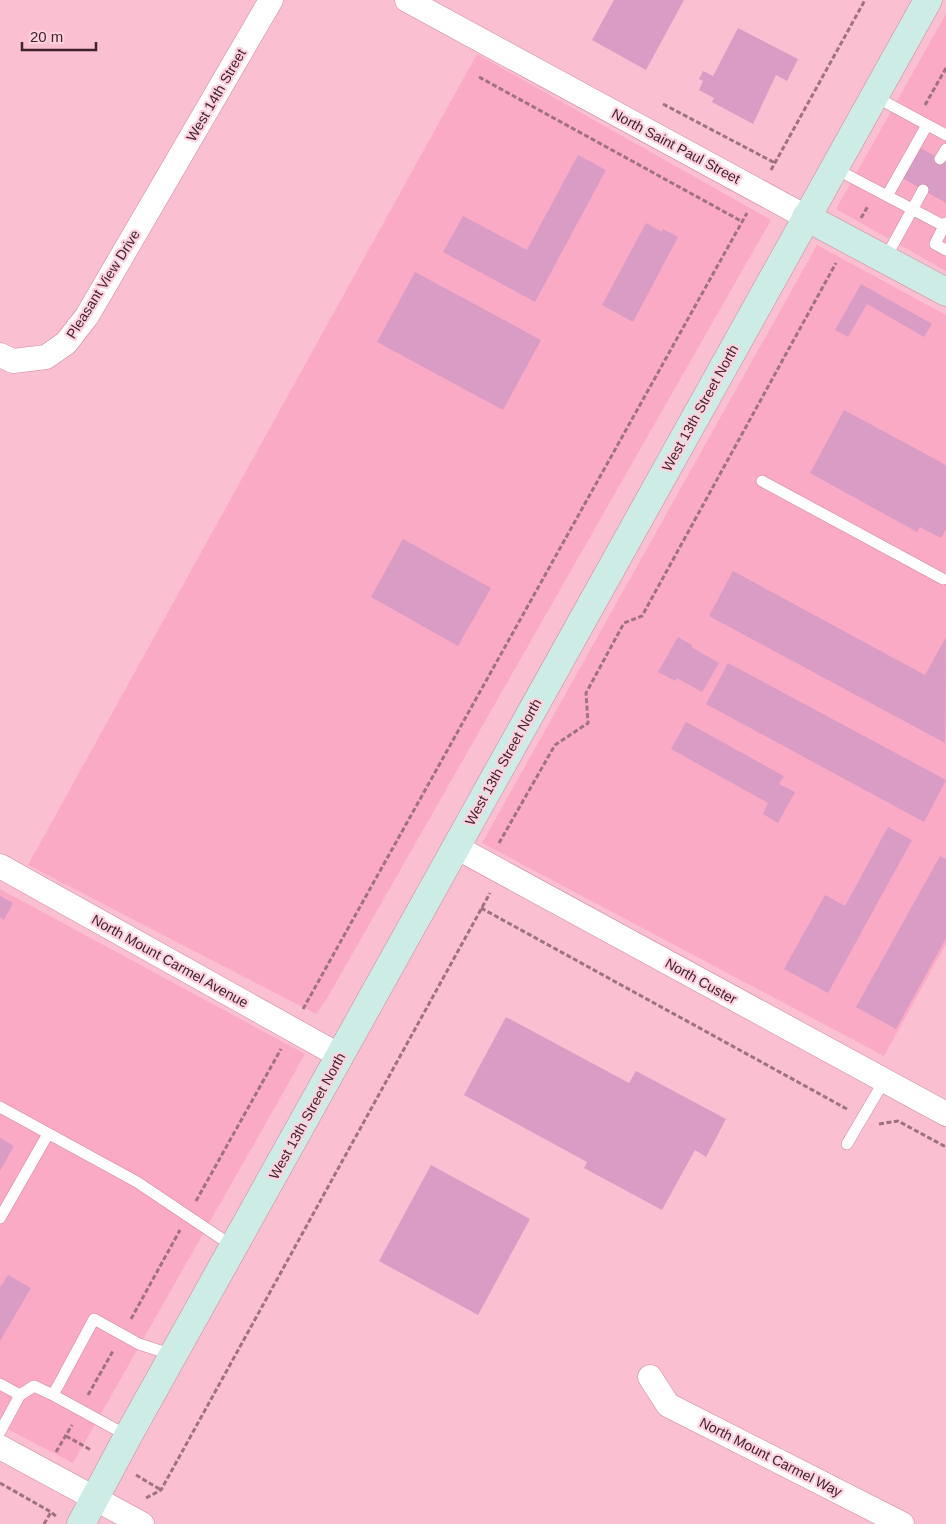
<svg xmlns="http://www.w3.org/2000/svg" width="946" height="1524" font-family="Arial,sans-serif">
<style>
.built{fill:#fbaac5}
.building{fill:#d89cc5}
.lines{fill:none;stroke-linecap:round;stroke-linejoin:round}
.lane-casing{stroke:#cc879e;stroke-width:12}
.street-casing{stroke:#cc879e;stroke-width:25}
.secondary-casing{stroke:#cc879e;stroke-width:29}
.path{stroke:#9e7281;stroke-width:3;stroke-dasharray:5 2.5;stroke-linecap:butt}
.lane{stroke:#fff;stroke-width:11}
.street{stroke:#fff;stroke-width:24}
.secondary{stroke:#cdece6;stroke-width:28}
.labels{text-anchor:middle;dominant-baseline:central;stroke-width:4.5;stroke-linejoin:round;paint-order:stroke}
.street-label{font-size:14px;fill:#3e222c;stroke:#ffd1df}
</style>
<rect width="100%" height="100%" fill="#fbbfd2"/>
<path class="built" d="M946 14V271L836 209Z
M477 54 771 220 326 1000 316 1014 28 865Z
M817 245 946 315V944L884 1056 482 843Z
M0 889 305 1054 73 1463 0 1425Z"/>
<path class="building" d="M614 0H684L646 70 592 40Z
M738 28 798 59 787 81 776 75 753 124 712 102 714 98 699 90 703 81 699 79 703 71 713 76Z
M919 147 946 162V203L902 178Z
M578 155 606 170 535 302 443 252 463 216 527 250Z
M646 223 662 232 663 229 678 237 633 322 602 305Z
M415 272 541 340 503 410 377 342Z
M861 284 932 324 924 337 867 304 848 337 835 330Z
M844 410 946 465V529L941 538 920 527 917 532 810 473Z
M403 539 491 588 458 646 371 597Z
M733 571 925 675 946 637 945 743 709 616Z
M678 637 692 645 691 647 719 663 702 692 677 678 675 681 658 672Z
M728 663 946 780 924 822 706 704Z
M686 722 784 776 779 784 795 792 778 823 763 814 768 803 671 749Z
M888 827 912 840 828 993 784 969 825 895 845 906Z
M940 856 946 859V938L896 1029 856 1007Z
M0 896 13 903 4 920 0 917Z
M506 1017 629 1083 636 1071 726 1119 706 1157 695 1150 662 1210 584 1168 587 1162 464 1095Z
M0 1138 14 1146 0 1171Z
M431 1165 530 1219 478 1315 379 1261Z
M8 1275 31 1288 0 1341V1288Z"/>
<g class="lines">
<defs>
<path id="lane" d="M874 96 946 135
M940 159 946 149
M834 168 944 226 946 223
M887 196 927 125
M944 226 935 244 946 250
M885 259 923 190
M762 481 943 579
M0 1107 137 1182 234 1247
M847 1144 884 1081
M0 1218 48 1134
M0 1384 20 1395
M53 1395 94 1319 139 1344 173 1355
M0 1432 20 1395 34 1386 53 1395 128 1436"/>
<path id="street" d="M407 0 806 217
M0 355 13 361 46 357 66 343 87 316 271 0
M456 847 946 1114
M0 866 340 1056
M650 1377 668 1405 902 1524
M0 1447 142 1524"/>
<path id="secondary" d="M806 217 946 292
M81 1524 128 1436 928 0"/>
</defs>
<use href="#lane" class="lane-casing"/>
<use href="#street" class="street-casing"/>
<use href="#secondary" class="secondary-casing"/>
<path class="path" d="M479 77 743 222
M663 104 775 163
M925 105 946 68
M771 170 865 0
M861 218 868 206
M499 843 555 745 588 723 586 693 624 623 642 616 836 263
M481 908 847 1109
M303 1009 747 213
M879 1124 898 1121 946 1147
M196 1201 281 1049
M131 1319 180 1230
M88 1395 113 1351
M66 1436 91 1450
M56 1452 72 1425
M136 1475 161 1490
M0 1483 51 1512 57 1517
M146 1498 161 1490 490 893
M44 1524 51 1512"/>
<use href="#lane" class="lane"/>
<use href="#street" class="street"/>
<use href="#secondary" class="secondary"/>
</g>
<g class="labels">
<g class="street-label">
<text transform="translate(216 95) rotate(-60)">West 14th Street</text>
<text transform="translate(676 146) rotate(28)">North Saint Paul Street</text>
<text transform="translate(103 284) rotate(-58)">Pleasant View Drive</text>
<text transform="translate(700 408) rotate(-61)">West 13th Street North</text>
<text transform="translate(503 762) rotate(-61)">West 13th Street North</text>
<text transform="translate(170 961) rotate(29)">North Mount Carmel Avenue</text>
<text transform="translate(701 981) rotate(29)">North Custer</text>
<text transform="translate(307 1116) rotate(-61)">West 13th Street North</text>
<text transform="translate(771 1457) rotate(27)">North Mount Carmel Way</text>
</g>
</g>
<path d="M22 42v8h74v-8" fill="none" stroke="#3e222c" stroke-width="2.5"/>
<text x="30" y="42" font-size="15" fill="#3e222c" stroke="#ffd1df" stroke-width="4" paint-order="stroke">20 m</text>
</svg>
